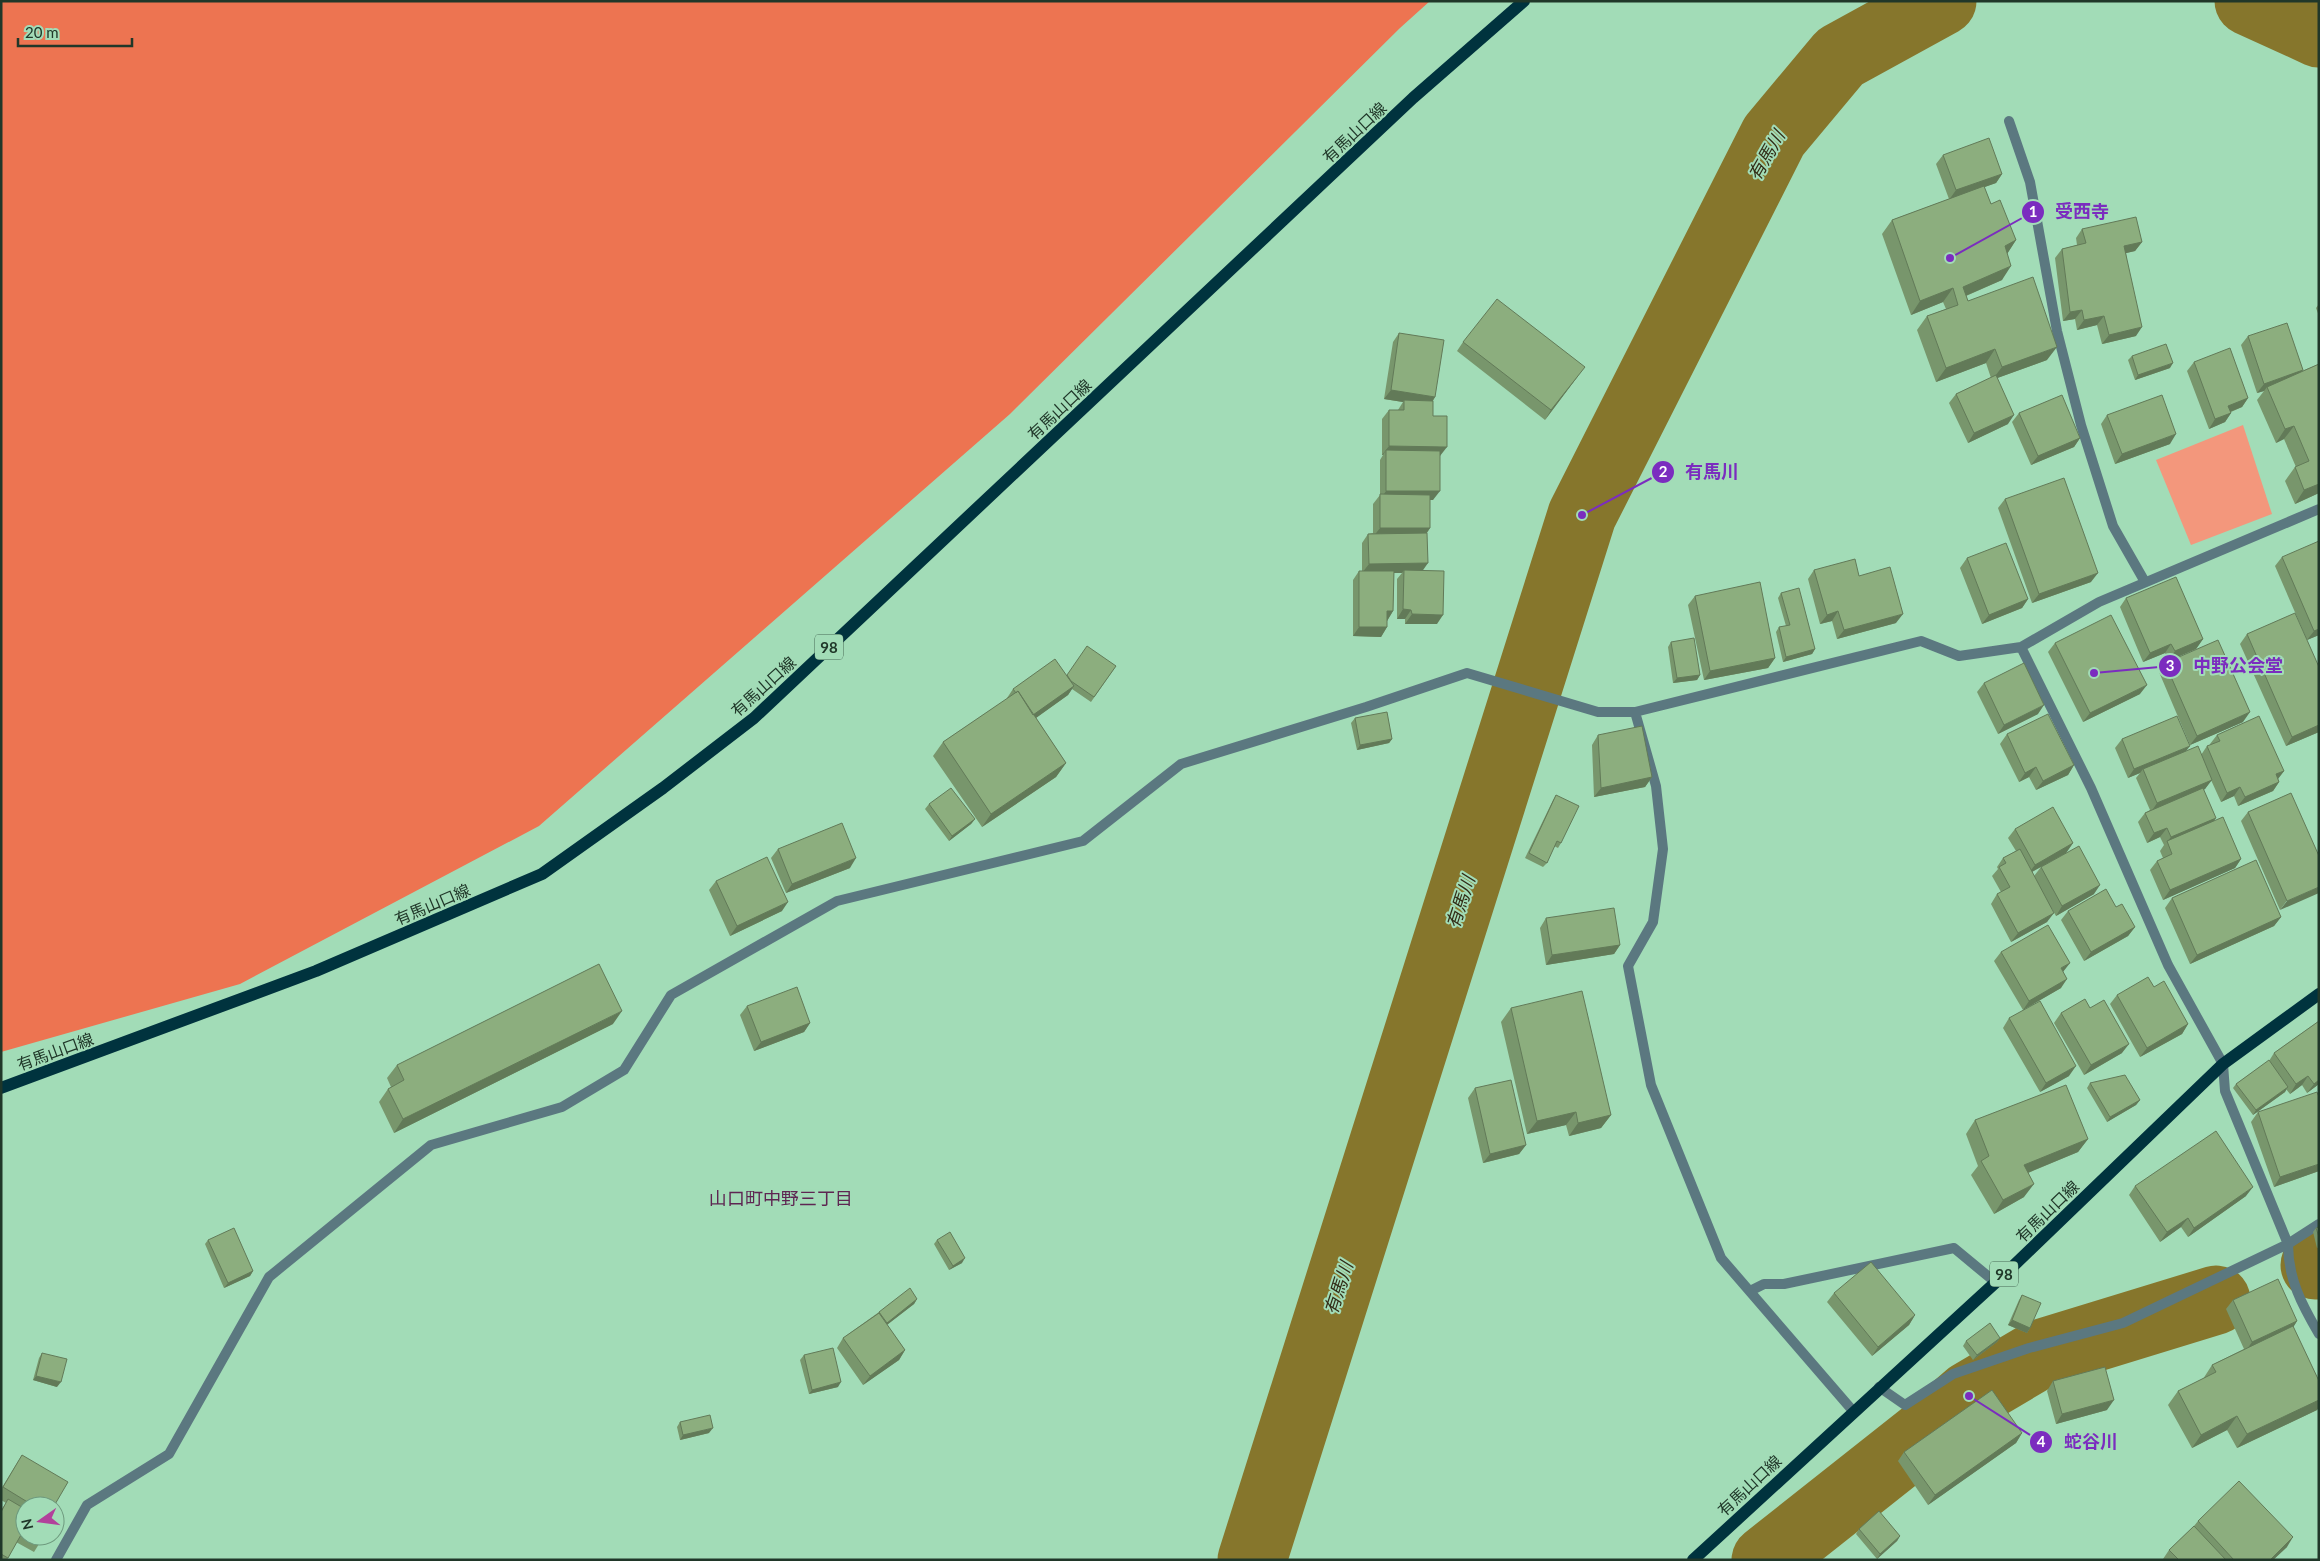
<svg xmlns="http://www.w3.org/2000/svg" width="2320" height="1561" font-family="Lato,'Noto Sans JP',sans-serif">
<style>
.green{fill:#f3977c}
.forest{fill:#ed7451}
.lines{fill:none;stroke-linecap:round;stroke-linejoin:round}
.river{stroke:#86762c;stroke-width:69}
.street{stroke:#5b7880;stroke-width:10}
.primary{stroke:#00333e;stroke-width:12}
.wall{fill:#78966c}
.shaded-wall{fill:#627a58}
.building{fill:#8cae7e;stroke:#627a58}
.labels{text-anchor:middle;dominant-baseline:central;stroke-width:4;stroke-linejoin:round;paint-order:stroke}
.shield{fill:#a2dcb7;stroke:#476854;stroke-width:1}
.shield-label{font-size:15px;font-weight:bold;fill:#203729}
.street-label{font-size:16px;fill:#203729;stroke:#a2dcb7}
.water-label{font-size:18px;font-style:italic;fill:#322c16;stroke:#a2dcb7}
.neighbourhood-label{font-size:18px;fill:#5e2652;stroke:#a2dcb7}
.leader{fill:none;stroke:#7b2cbf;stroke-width:2}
.callout-dot{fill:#7b2cbf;stroke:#a2dcb7;stroke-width:2}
.mark-label{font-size:15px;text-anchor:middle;font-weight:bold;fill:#fff}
.callout-label{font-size:18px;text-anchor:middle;font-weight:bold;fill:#7b2cbf;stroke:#a2dcb7;stroke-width:4;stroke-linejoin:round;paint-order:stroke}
</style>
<rect width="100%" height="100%" fill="#a2dcb7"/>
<path class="green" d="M2243 425 2272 514 2191 545 2156 460Z"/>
<path class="forest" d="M1 1H1430L1400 28 1010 414 539 826 240 984 1 1052Z"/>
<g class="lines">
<path class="river" d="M2249 1 2319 33
M2315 1265H2319
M1252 1560 1582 515 1774 136 1840 57 1942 1
M1766 1560 1924 1435 1969 1396 2040 1354 2216 1300"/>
<path class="street" d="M2009 121 2030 182 2057 331 2081 425 2113 526 2145 582
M2021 647 2091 788 2168 965 2223 1064 2225 1091 2288 1244C2288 1279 2302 1305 2319 1334
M1635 712 1656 786 1663 849 1653 922 1628 966 1651 1085 1721 1258 1853 1411
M1750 1291 1764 1284H1784L1954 1248 1995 1282
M1879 1387 1905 1405 1953 1374 2029 1348 2123 1323 2288 1244 2319 1224
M56 1560 87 1505 169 1454 269 1277 431 1145 562 1107 624 1070 671 995 837 901 1083 841 1181 764 1366 707 1467 673 1598 712H1635L1921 641 1959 656 2021 647 2099 602 2319 509"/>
<path class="primary" d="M1 1088 316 971 542 874 663 788 754 718 1413 98 1524 1
M1693 1560 2008 1271 2223 1064 2319 994"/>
</g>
<path class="wall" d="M1943 155 2002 174 1996 183 1984 187 1991 204 2016 240 2007 254 2002 280 1966 296 1968 301 2047 360 1997 378 2008 424 1968 443 1949 403 1956 394 1991 378 1986 363 1936 382 1917 330 1927 316 1946 309 1943 302 1911 315 1882 234 1892 220 1949 199 1936 164Z
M2082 229 2142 242 2135 251 2126 253 2136 336 2102 344 2097 325 2077 330 2075 319 2063 321 2055 258 2062 249 2077 245 2076 238Z
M2319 304V316L2316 308Z
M1399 333 1435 397 1433 401V416L1440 455 1433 500H1430V528L1427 533 1422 571 1437 624H1405V619H1397V579L1402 573H1394L1393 611 1387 621V627L1381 637 1353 636V580L1359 571H1362V543L1368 534 1373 533V504L1380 495V460L1383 455H1382V419L1389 410H1398L1403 402 1384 399 1393 342Z
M2248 336 2302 371 2319 364V493L2295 504 2285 481 2295 467H2296L2284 439 2276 443 2257 400 2264 391 2257 393 2241 345Z
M1463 342 1578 376 1545 420 1457 351Z
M2132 356 2170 368 2135 380 2128 360Z
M2194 362 2248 398 2242 407 2231 412V413L2225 422 2209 429 2187 371Z
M2019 413 2080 438 2074 447 2031 465 2012 422Z
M2107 415 2170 444 2115 464 2101 424Z
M2005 499 2091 582 2032 603 1998 508Z
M2282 557 2319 635 2307 640 2275 566Z
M1967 558 2028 599 2022 608 1982 624 1960 568Z
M1814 570 1859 576 1896 623 1837 639 1832 621 1820 624 1808 579Z
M1781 593 1815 649 1812 654 1783 662 1776 632 1779 627 1786 626 1778 598Z
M1695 596 1775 658 1768 668 1704 680 1688 605Z
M2126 598 2203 639 2196 649 2168 661 2165 653 2143 662 2120 607Z
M2247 634 2319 667V732L2286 746 2240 644Z
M1671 642 1700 675 1697 680 1673 683 1668 647Z
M2055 643 2140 694 2083 722 2048 652Z
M2165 663 2243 722 2190 745 2159 672Z
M1116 666 1091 702 1072 689 1068 695 1036 718 1066 763 1056 777 982 827 933 756 943 742 1007 699V698L1013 689 1067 675Z
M1984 683 2038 714 1998 734 1977 692Z
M1355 718 1392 739 1389 743 1357 750 1351 723Z
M2007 734 2074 765 2068 775 2036 790 2029 777 2019 782 2000 744Z
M1598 735 1652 777 1645 787 1594 797 1592 745Z
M2217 735 2284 771 2278 779 2279 782 2273 791 2238 806 2234 796 2221 802 2211 780 2205 789 2203 790 2214 820 2241 859 2235 868 2163 900 2150 870 2157 861 2163 858 2160 851 2164 845 2160 837 2147 843 2138 822 2145 813 2150 810 2136 778 2140 773 2128 778 2115 748 2122 739 2186 751 2201 755 2207 746 2211 745 2210 744Z
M1556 795 1561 843 1558 848 1554 846 1547 863 1543 867 1525 858 1553 800Z
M929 804 975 819 971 824 949 841 925 809Z
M2248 812 2319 856 2280 910 2241 821Z
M2015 829 2073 843 2066 853 2032 872 2034 876 2041 867 2094 894 2056 916 2052 909 2047 922 2011 942 1991 904 1997 894 2001 892 1992 876 1998 869 1997 867 2003 858 2016 851 2008 838Z
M778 849 850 868 786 893 771 858Z
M716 881 782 911 730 936 709 890Z
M2172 898 2281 917 2274 926 2190 964 2165 908Z
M2116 907 2135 927 2128 936 2084 961 2061 920 2068 911Z
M1546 918 1620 945 1614 954 1546 965 1540 928Z
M2001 952 2063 972 2061 988 2023 1010 1994 961Z
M2154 987 2188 1024 2182 1034 2140 1057 2110 1004 2117 995Z
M747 1006 810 1023 804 1032 754 1051 740 1015Z
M1511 1008 1611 1115 1601 1128 1569 1136 1566 1125 1527 1134 1501 1022Z
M2090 1008 2122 1053 2084 1075 2054 1023 2061 1013Z
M2009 1018 2069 1076 2040 1092 2003 1028Z
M2319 1021V1084L2307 1093 2302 1085 2290 1094 2286 1089 2285 1092 2253 1115 2233 1088 2236 1084 2269 1061 2274 1053Z
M613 1024 394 1133 379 1102 388 1089 391 1087 387 1078 397 1065Z
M2090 1083 2140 1100 2136 1105 2107 1122 2087 1088Z
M1475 1088 1526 1145 1519 1154 1483 1163 1468 1098Z
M2258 1112 2319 1171 2274 1187 2251 1122Z
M1975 1120 2088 1139 2078 1152 2028 1173 2024 1197 1994 1214 1971 1175 1978 1166 1966 1134Z
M2135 1186 2246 1196 2188 1237 2181 1227 2160 1242 2129 1195Z
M2319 1227V1247L2317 1248 2313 1232 2316 1228Z
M208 1240 253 1271 250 1276 224 1288 205 1244Z
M937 1240 962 1263 949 1270 934 1244Z
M1834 1293 1915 1315 1909 1325 1872 1356 1827 1302Z
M2022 1295 2030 1328 2027 1333 2008 1325 2019 1300Z
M917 1299 914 1304 887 1325 905 1350 899 1360 863 1385 837 1348 843 1338 879 1312Z
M2233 1300 2297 1321 2293 1327 2319 1381V1407L2317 1410 2237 1448 2227 1430 2192 1448 2168 1405 2178 1391 2203 1379 2212 1365 2244 1349 2226 1309Z
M2000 1338 1997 1342 1973 1360 1963 1346 1966 1341Z
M42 1353 57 1387 33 1380 39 1358Z
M804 1355 838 1387 809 1394 800 1360Z
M2053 1381 2107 1410 2056 1424 2047 1391Z
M680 1422 709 1433 680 1440 677 1427Z
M2022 1433 2016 1443 1928 1505 1898 1461 1904 1452Z
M22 1455 54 1506H25V1536H44L34 1552 16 1542 7 1560H1V1510L6 1503 1 1500V1489Z
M2198 1521 2287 1547 2273 1560H2164L2163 1559 2169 1550 2194 1526Z
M1859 1529 1900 1536 1897 1541 1877 1559 1856 1534Z"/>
<path class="shaded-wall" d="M2002 174 1996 183 1949 200 1956 190Z
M2016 240 2007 254 2005 246Z
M2142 242 2135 251 2118 255 2124 246Z
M2011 266 2002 280 1956 300 1963 287Z
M1953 288 1943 302 1911 315 1920 301Z
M2082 310 2075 319 2063 321 2070 312Z
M2104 316 2097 325 2077 330 2084 320Z
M2142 327 2136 336 2102 344 2109 335Z
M2057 347 2047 360 1992 380 2002 367Z
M1995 349 1986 363 1936 382 1946 368Z
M2173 363 2170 368 2135 380 2138 375Z
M1585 367 1578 376 1545 420 1551 410Z
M2303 370 2297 379 2267 387 2264 391 2257 393 2264 384Z
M1391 390 1435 397 1429 406 1404 400 1403 402 1384 399Z
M2248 398 2242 407 2222 415 2228 406Z
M2231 413 2225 422 2209 429 2215 419Z
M2014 415 2008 424 1968 443 1974 433Z
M2294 426 2284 439 2276 443 2285 429Z
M2176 434 2170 444 2115 464 2122 454Z
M2080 438 2074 447 2031 465 2038 456Z
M1389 446 1447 447 1440 456 1386 450 1383 455H1382Z
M2319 484V493L2295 504 2304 490Z
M1386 491H1440L1433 500H1380Z
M1380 528H1430L1423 538 1373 537Z
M1428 563 1421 573 1404 570 1402 573H1362L1369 564Z
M2098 573 2091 582 2032 603 2039 594Z
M2028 599 2022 608 1982 624 1989 615Z
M1403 609 1411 610 1405 619H1397Z
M1387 611H1393L1387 621Z
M1838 611 1832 621 1820 624 1827 615Z
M1412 614 1443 615 1437 624H1405Z
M1903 614 1896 623 1837 639 1844 630Z
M1359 627H1387L1381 637 1353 636Z
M2319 629V635L2307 640 2314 631Z
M2203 639 2196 649 2168 661 2175 651Z
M2171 644 2165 653 2143 662 2150 653Z
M1815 649 1812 654 1783 662 1786 657Z
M1775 658 1768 668 1704 680 1710 671Z
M1700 675 1697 680 1673 683 1677 678Z
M2147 685 2140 694 2083 722 2090 713Z
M1074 686 1068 695 1026 725 1032 715Z
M2044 705 2038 714 1998 734 2004 725Z
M2250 712 2243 722 2190 745 2197 736Z
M2319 725V732L2286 746 2292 737Z
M1392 739 1389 743 1357 750 1360 745Z
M2190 746 2183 755 2143 769 2140 773 2128 778 2134 769Z
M1066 763 1056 777 982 827 991 814Z
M2074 765 2068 775 2036 790 2043 781Z
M2036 767 2029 777 2019 782 2025 773Z
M2284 771 2277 780 2276 774Z
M1652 777 1645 787 1594 797 1601 788Z
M2212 780 2205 789 2151 812 2157 803Z
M2279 782 2273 791 2238 806 2245 797Z
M2240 787 2234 796 2221 802 2227 793Z
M2216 818 2209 828 2167 842 2171 837Z
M975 819 971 824 949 841 952 836Z
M2167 828 2160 837 2147 843 2154 833Z
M2073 843 2066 853 2028 874 2035 865Z
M856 858 850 868 786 893 792 884Z
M2241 859 2235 868 2163 900 2170 890Z
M2100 885 2094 894 2056 916 2062 906Z
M2319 887V893L2280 910 2287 901Z
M788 902 782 911 730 936 737 926Z
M2054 913 2047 922 2011 942 2018 933Z
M2281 917 2274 926 2190 964 2197 955Z
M2135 927 2128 936 2084 961 2091 952Z
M1620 945 1614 954 1546 965 1552 955Z
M2070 963 2063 972 2061 968Z
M2067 979 2061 988 2023 1010 2029 1001Z
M622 1011 613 1024 394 1133 403 1119Z
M810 1023 804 1032 754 1051 761 1042Z
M2188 1024 2182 1034 2140 1057 2147 1048Z
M2129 1044 2122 1053 2084 1075 2091 1065Z
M2076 1066 2069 1076 2040 1092 2046 1083Z
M2308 1076 2302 1085 2290 1094 2296 1084Z
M2319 1080V1084L2307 1093 2314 1084Z
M2288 1087 2285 1092 2253 1115 2256 1110Z
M2140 1100 2136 1105 2107 1122 2110 1117Z
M1576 1112 1566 1125 1527 1134 1537 1121Z
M1611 1115 1601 1128 1569 1136 1578 1123Z
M2088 1139 2078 1152 2015 1178 2024 1165Z
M1526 1145 1519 1154 1483 1163 1490 1154Z
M2319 1164V1171L2274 1187 2280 1177Z
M2034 1184 2024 1197 1994 1214 2003 1200Z
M2253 1187 2246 1196 2188 1237 2194 1228Z
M2188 1218 2181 1227 2160 1242 2167 1232Z
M965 1258 962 1263 949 1270 953 1266Z
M253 1271 250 1276 224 1288 228 1283Z
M917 1299 914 1304 884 1327 887 1323Z
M1915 1315 1909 1325 1872 1356 1878 1347Z
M2012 1320 2030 1328 2027 1333 2008 1325Z
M2297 1321 2291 1331 2245 1352 2252 1342Z
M2000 1338 1997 1342 1973 1360 1977 1355Z
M905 1350 899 1360 863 1385 870 1376Z
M36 1376 61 1382 57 1387 33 1380Z
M841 1382 838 1387 809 1394 812 1390Z
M2114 1400 2107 1410 2056 1424 2062 1414Z
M2319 1400V1407L2317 1410 2237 1448 2247 1434Z
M2237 1416 2227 1430 2192 1448 2201 1435Z
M713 1428 709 1433 680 1440 683 1435Z
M2022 1433 2016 1443 1928 1505 1935 1495Z
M1900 1536 1897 1541 1877 1559 1880 1554Z
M2293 1537 2287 1547 2273 1560H2270Z"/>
<path class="building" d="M1989 138 2002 174 1956 190 1943 155Z
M1984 186 1991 204 2000 200 2016 240 2005 246 2011 266 1963 287 1968 301 2033 277 2057 347 2002 367 1995 349 1946 368 1927 316 1958 305 1953 288 1920 301 1892 220Z
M2136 217 2142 242 2124 246 2142 327 2109 335 2104 316 2084 320 2082 310 2070 312 2062 249 2086 243 2082 229Z
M1497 299 1585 367 1551 410 1463 342Z
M2287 323 2303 370 2264 384 2248 336Z
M1399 333 1444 340 1435 397 1391 390Z
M2166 344 2173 363 2138 375 2132 356Z
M2230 348 2248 398 2228 406 2231 413 2215 419 2194 362Z
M2319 364V484L2304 490 2295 467 2309 461 2294 426 2285 429 2267 387Z
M1996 375 2014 415 1974 433 1956 394Z
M2062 395 2080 438 2038 456 2019 413Z
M2162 395 2176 434 2122 454 2107 415Z
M1404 400 1433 401V416H1447V447L1389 446V410H1404Z
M1386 450 1440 451V491H1386Z
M2064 478 2098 573 2039 594 2005 499Z
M1380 494 1430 495V528H1380Z
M1427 533 1428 563 1369 564 1368 534Z
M2319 541V629L2314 631 2282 557Z
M2006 543 2028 599 1989 615 1967 558Z
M1855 559 1859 576 1890 567 1903 614 1844 630 1838 611 1827 615 1814 570Z
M1404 570 1444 571 1443 615 1412 614 1411 610 1403 609Z
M1359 571H1394L1393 611H1387V627H1359Z
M2176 577 2203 639 2175 651 2171 644 2150 653 2126 598Z
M1760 582 1775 658 1710 671 1695 596Z
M1799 588 1815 649 1786 657 1779 627 1790 625 1781 593Z
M2295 613 2319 667V725L2292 737 2247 634Z
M2111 615 2147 685 2090 713 2055 643Z
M1694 638 1700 675 1677 678 1671 642Z
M2218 640 2250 712 2197 736 2165 663Z
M1087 646 1116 666 1094 697 1071 681 1067 675Z
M1055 659 1074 686 1033 715 1018 691 1016 693 1013 689Z
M2024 663 2044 705 2004 725 1984 683Z
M1018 691 1066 763 991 814 943 742Z
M1387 712 1392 739 1360 745 1355 718Z
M2048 714 2074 765 2043 781 2036 767 2025 773 2007 734Z
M2177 716 2190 746 2134 769 2122 739Z
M2259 716 2284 771 2276 774 2279 782 2245 797 2240 787 2227 793 2207 746 2220 741 2217 735Z
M1642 726 1652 777 1601 788 1598 735Z
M2198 746 2212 780 2157 803 2143 769Z
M951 788 975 819 952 836 929 804Z
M2203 788 2216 818 2171 837 2167 828 2154 833 2145 813Z
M2291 793 2319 856V887L2287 901 2248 812Z
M1556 795 1579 806 1561 843 1557 841 1547 863 1529 853Z
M2053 807 2073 843 2035 865 2015 829Z
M2223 817 2241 859 2170 890 2157 861 2172 854 2167 841Z
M842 823 856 858 792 884 778 849Z
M2079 846 2100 885 2062 906 2041 867Z
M2020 849 2054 913 2018 933 1997 894 2010 887 1999 867 2006 863 2003 858Z
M767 857 788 902 737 926 716 881Z
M2256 860 2281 917 2197 955 2172 898Z
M2106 889 2116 907 2122 904 2135 927 2091 952 2068 911Z
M1614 908 1620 945 1552 955 1546 918Z
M2048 925 2070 963 2061 968 2067 979 2029 1001 2001 952Z
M599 964 622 1011 403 1119 388 1089 404 1080 397 1065Z
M2148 977 2154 987 2164 981 2188 1024 2147 1048 2117 995Z
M797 987 810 1023 761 1042 747 1006Z
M1582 991 1611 1115 1578 1123 1576 1112 1537 1121 1511 1008Z
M2085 999 2090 1008 2104 1000 2129 1044 2091 1065 2061 1013Z
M2040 1001 2076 1066 2046 1083 2009 1018Z
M2319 1021V1080L2314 1084 2308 1076 2296 1084 2274 1053Z
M2269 1060 2288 1087 2256 1110 2236 1084Z
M2125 1075 2140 1100 2110 1117 2090 1083Z
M1511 1080 1526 1145 1490 1154 1475 1088Z
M2066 1085 2088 1139 2024 1165 2034 1184 2003 1200 1981 1161 1989 1156 1975 1120Z
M2317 1092 2319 1097V1164L2280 1177 2258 1112Z
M2216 1131 2253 1187 2194 1228 2188 1218 2167 1232 2135 1186Z
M2319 1227V1237L2316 1228Z
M234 1228 253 1271 228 1283 208 1240Z
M950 1232 965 1258 953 1266 937 1240Z
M1871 1262 1915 1315 1878 1347 1834 1293Z
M2278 1279 2297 1321 2252 1342 2233 1300Z
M910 1288 917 1299 887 1323 879 1312Z
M2022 1295 2041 1303 2030 1328 2012 1320Z
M879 1313 905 1350 870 1376 843 1338Z
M1990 1323 2000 1338 1977 1355 1966 1341Z
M2293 1326 2319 1381V1400L2247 1434 2237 1416 2201 1435 2178 1391 2216 1372 2212 1365Z
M833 1348 841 1382 812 1390 804 1355Z
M42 1353 67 1359 61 1382 36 1376Z
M2105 1367 2114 1400 2062 1414 2053 1381Z
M1992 1390 2022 1433 1935 1495 1904 1452Z
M710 1415 713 1428 683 1435 680 1422Z
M22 1455 68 1482 54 1506H34L3 1487Z
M2239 1481 2293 1537 2270 1560H2234L2198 1521Z
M8 1499 25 1509V1534L22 1533 8 1558 1 1554V1512Z
M1879 1511 1900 1536 1880 1554 1859 1529Z
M2194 1526 2226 1560H2179L2169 1550Z
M28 1536H44L41 1543Z"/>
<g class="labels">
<g class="shield">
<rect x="815" y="634.5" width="28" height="25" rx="4"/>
<rect x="1990" y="1261.5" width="28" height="25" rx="4"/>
</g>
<g class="shield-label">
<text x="829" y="647">98</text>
<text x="2004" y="1274">98</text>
</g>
<g class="street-label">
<text transform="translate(1354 132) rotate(-43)">有馬山口線</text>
<text transform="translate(1059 409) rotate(-43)">有馬山口線</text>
<text transform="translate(763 686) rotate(-42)">有馬山口線</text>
<text transform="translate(432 904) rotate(-23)">有馬山口線</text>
<text transform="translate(55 1051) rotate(-20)">有馬山口線</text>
<text transform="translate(2047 1211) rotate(-44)">有馬山口線</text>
<text transform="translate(1749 1485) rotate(-43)">有馬山口線</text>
</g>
<g class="water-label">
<text transform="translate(1766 155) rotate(-60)">有馬川</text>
<text transform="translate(1460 902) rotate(-72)">有馬川</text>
<text transform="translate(1338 1288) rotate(-72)">有馬川</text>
</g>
<g class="neighbourhood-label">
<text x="781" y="1198">山口町中野三丁目</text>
</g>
</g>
<path class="leader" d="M1950 258L2033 212M1582 515L1663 472M2094 673L2170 666M1969 1396L2041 1442"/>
<g class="callout-dot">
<circle cx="1950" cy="258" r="5"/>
<circle cx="1582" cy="515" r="5"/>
<circle cx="2094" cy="673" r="5"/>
<circle cx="1969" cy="1396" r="5"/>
<circle cx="2033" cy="212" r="12"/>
<circle cx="1663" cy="472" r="12"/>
<circle cx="2170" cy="666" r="12"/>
<circle cx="2041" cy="1442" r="12"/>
</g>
<g class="mark-label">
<text x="2033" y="217">1</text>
<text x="1663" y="477">2</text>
<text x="2170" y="671">3</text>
<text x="2041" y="1447">4</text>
</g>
<g class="callout-label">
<text x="2082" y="218">受西寺</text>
<text x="1712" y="478">有馬川</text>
<text x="2238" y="672">中野公会堂</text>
<text x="2091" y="1448">蛇谷川</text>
</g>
<rect width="2320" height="1561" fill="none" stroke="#203729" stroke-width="5"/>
<g transform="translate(40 1521) rotate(256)"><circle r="24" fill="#a2dcb7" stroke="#6e9a7e"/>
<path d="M0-4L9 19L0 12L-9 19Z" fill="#b2409b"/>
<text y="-8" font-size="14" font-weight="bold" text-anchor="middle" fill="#203729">N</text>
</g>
<path d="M18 38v8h114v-8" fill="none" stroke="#203729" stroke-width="2.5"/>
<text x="25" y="38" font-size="15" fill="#203729" stroke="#a2dcb7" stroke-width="4" paint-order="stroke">20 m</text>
</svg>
